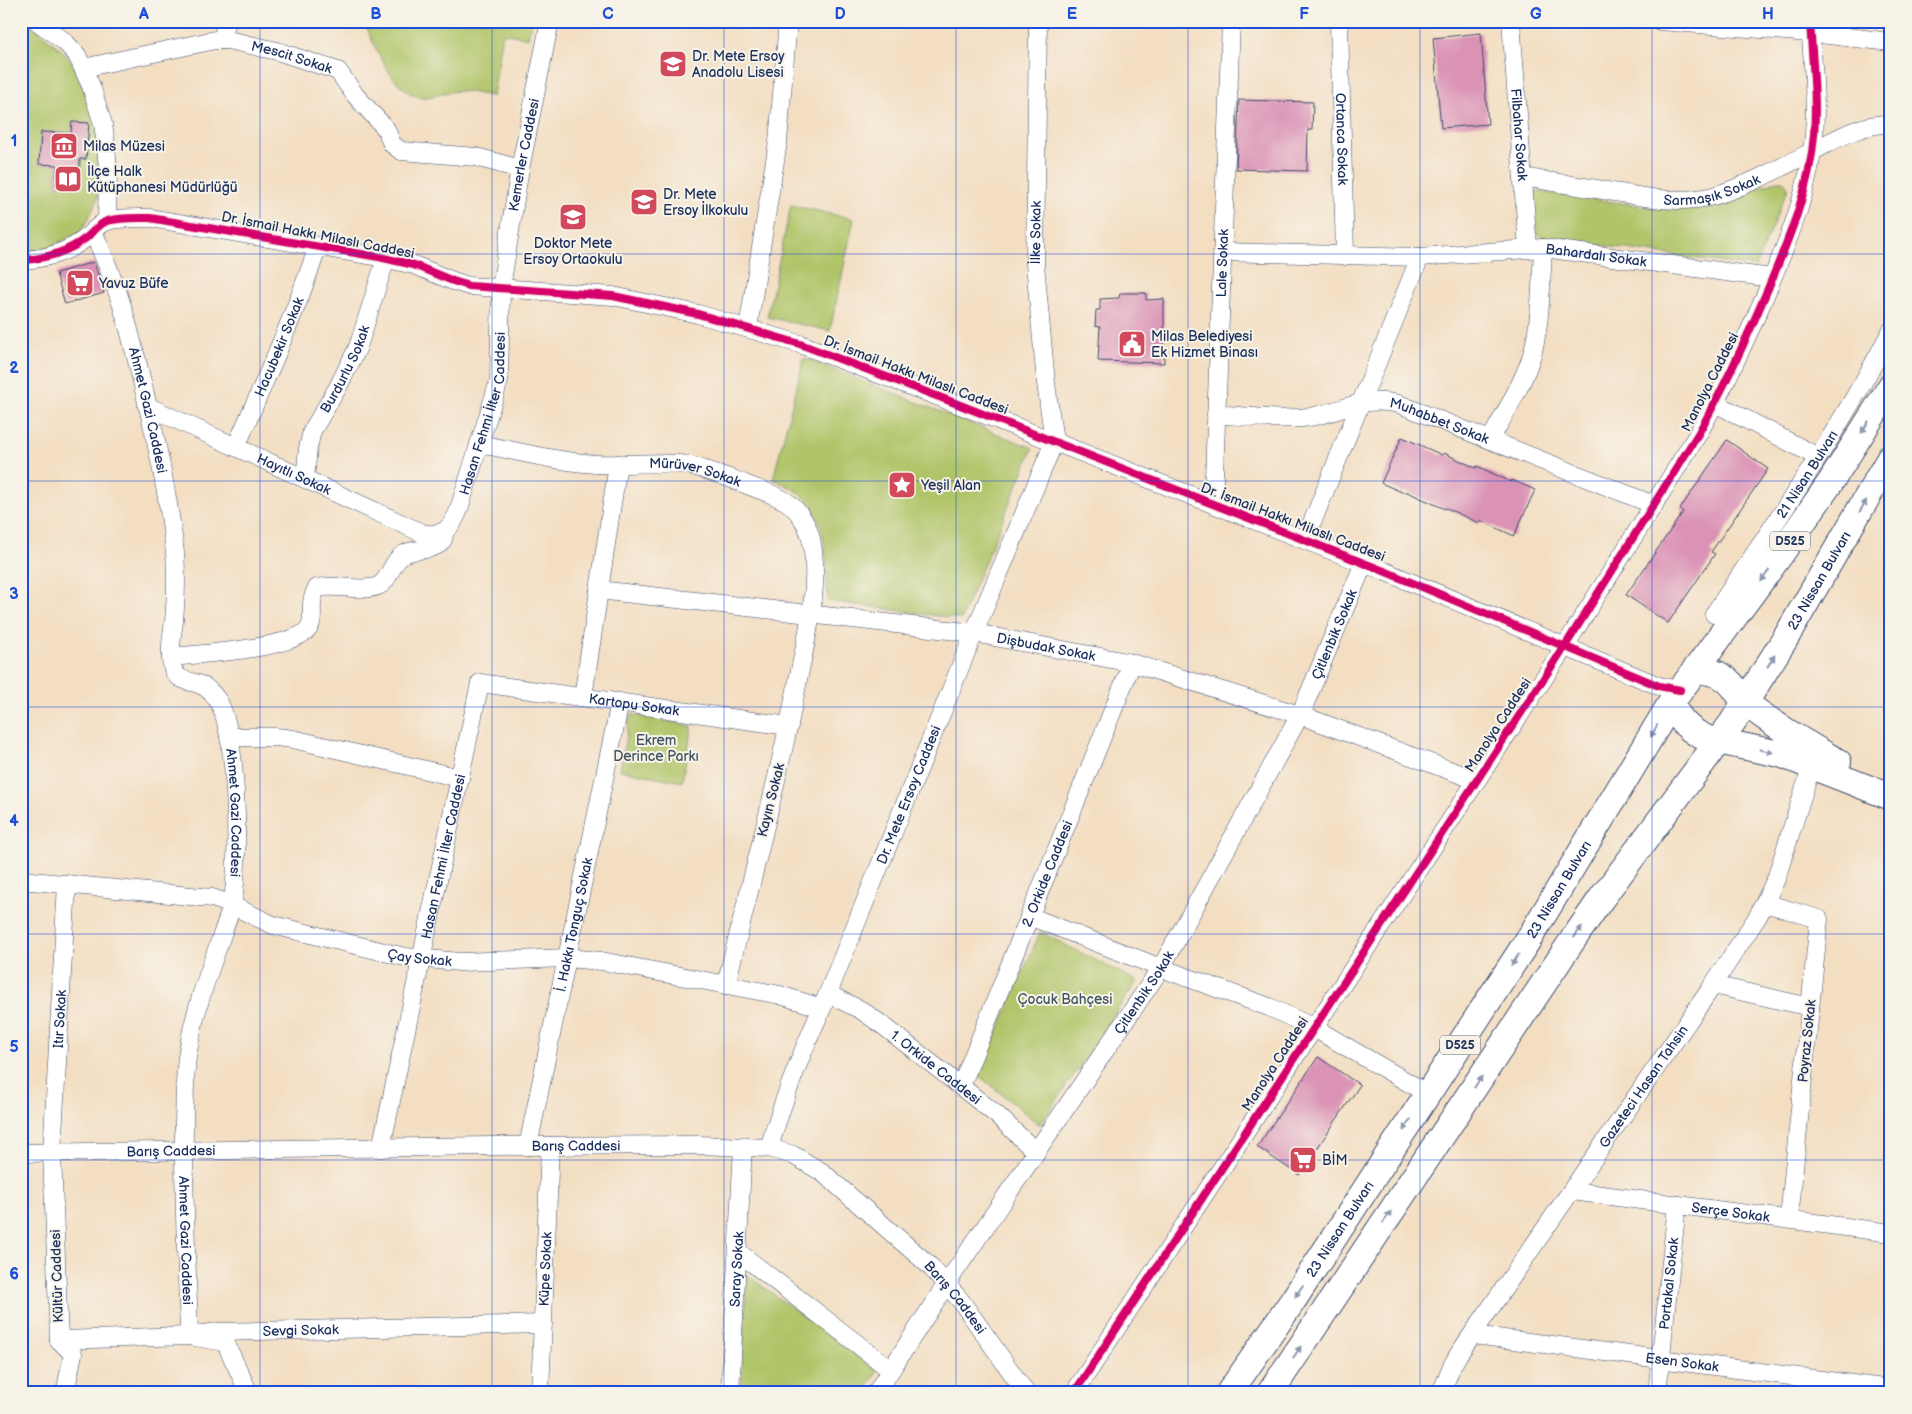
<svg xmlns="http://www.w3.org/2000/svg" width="1912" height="1414" font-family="'Balsamiq Sans',sans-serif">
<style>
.green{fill:#b0c569;stroke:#667a64;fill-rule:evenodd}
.building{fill:#da93b5}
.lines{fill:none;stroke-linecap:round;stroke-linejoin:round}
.minor-casing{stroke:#3b496d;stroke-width:19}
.highway-casing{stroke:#3b496d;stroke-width:28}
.minor{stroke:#fff;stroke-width:18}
.highway{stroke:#fff;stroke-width:26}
.cycleway-casing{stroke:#f7f3e8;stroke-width:11}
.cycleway{stroke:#d6006c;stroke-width:8}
.oneway{fill:#8d97ae}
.grid{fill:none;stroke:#1d4ed8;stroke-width:1;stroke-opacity:0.55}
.labels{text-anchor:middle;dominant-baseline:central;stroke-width:4;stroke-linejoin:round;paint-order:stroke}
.shield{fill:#f7f3e8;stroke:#5d6a87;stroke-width:1}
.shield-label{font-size:12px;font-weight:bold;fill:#1b2f5e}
.poi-label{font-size:14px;fill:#1b2f5e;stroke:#f7f3e8;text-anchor:start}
.street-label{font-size:14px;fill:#1b2f5e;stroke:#f7f3e8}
.park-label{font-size:14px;fill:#405461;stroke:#f7f3e8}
.neatline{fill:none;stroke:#1d4ed8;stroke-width:2}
.grid-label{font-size:16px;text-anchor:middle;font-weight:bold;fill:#1d4ed8}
</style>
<rect width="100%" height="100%" fill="#f7f3e8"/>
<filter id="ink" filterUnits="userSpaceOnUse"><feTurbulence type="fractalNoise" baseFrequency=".02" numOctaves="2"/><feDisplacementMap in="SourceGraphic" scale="10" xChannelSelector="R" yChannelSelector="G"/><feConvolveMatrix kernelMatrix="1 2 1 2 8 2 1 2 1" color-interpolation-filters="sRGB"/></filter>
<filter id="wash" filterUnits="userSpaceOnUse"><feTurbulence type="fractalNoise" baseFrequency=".0096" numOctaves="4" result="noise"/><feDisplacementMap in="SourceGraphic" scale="20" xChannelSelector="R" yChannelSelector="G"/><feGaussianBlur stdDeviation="1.12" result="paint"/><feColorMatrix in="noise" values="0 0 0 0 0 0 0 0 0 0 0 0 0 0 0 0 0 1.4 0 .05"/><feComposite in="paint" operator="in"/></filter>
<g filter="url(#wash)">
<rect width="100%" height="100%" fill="#f3dec2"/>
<path class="green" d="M21 21H26L60 49 74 64 96 119 100 177 97 200 87 222 80 232 44 250 21 252ZM72 122 88 123 86 159H80L79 186 56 185 57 165 39 164 41 132 71 133Z
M369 21H532L528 38 503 33 493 96C482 95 470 91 459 91 445 91 434 98 421 97 393 93 374 46 365 23Z
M1776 181H1783L1788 186V189L1755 267 1542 237 1533 229 1535 191 1671 210 1715 205Z
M791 205 854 219 830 331 767 317Z
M804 358 1033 448 961 619 828 601C825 565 830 514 798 492 790 486 781 483 773 479Z
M630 714 692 726 682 782 620 770Z
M1040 932 1137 981 1040 1125 979 1076Z
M747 1275 878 1371 863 1393H741Z"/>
<g id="blocks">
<path class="building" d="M1481 33 1488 124 1441 128 1433 38Z
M1239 100 1313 102 1312 130H1308L1307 171 1236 169Z
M72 122 89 123 86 159H80L79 186 56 185 57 165 39 164 41 132 71 133Z
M94 262 104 293 65 304 56 273Z
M1120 293H1146V300L1164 299V363L1098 361 1100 327 1095 326 1096 310H1100V299L1119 298Z
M1402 437 1442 455 1444 453 1476 468 1477 466 1511 482 1512 480 1535 490 1514 536 1480 520 1479 523 1446 508 1445 509 1405 491 1404 493 1381 483Z
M1727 440 1768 469 1711 552 1715 554 1668 623 1626 595 1683 512 1680 509Z
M1318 1057 1360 1085 1299 1175 1257 1147Z"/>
</g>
</g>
<g filter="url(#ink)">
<use href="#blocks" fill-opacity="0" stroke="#3b496d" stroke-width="1"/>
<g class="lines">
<defs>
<g id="minor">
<path d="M37 21 65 42 77 55 91 86 103 124 105 138 108 169 107 221"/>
<path id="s1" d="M1339 21 1345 256"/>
<path id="s2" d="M1511 21 1528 248"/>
<path d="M1660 21 1811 33 1891 42"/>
<path d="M222 40 227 21"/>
<path id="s3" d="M83 68 215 40H228L277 51 338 71 355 95 386 129 392 144 401 151 476 157 520 169"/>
<path id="s4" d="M1523 177C1551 182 1580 186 1608 191 1644 197 1678 205 1713 196 1745 187 1784 166 1813 151 1838 138 1862 123 1891 124"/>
<path id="s5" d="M93 231C104 257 115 282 123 309 134 345 142 382 151 419 161 463 170 507 175 553 177 576 176 598 174 621 172 635 169 652 172 666 176 682 189 680 201 685 208 688 214 695 218 701 238 732 240 867 232 906 216 954 196 1001 188 1051 184 1074 185 1099 184 1123 183 1194 187 1265 189 1336L225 1342 249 1393"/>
<path id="s6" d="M1222 252 1420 257 1543 248 1772 278"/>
<path d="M21 260C44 259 68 252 86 238 93 232 99 224 107 221 121 217 136 218 150 218L379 257 414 265 453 281 469 286 613 296 698 314 800 344 955 403 1384 571 1659 686 1680 690"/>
<path d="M748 328 778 142 788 21"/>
<path d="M1715 403 1818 457"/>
<path id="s7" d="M147 406 422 533C441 538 451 529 458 512L499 381 501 288 519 174 550 21"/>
<path id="s8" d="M1216 414C1243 416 1283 421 1309 417 1344 412 1360 395 1399 404L1654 505"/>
<path d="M1490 440C1504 415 1520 389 1530 361 1541 329 1541 282 1543 248"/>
<path id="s9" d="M479 444C518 451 557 462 596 464 626 466 657 460 687 465 707 469 726 477 745 484 759 490 774 494 787 502 799 511 808 525 811 539 821 588 806 638 797 685 777 786 750 885 726 985"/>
<path id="s10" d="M236 447C265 380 295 315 318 246"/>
<path id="s11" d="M305 479 308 448 312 431 338 387 358 347 386 258"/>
<path id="s12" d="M1213 504 1231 21"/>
<path d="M1305 540 1420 257"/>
<path id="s13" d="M599 590 974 633 1132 663 1300 715 1476 780"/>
<path id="s14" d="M1714 614C1776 522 1840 430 1891 331"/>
<path d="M171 657C198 654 295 649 309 628 316 617 307 604 317 588 338 583 361 593 378 586 390 581 391 561 404 554 416 547 445 553 444 532"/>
<path d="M583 697 618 464"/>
<path d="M229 737H276L293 739 460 778"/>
<path id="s15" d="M21 880 212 898 227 903 273 925 405 957 460 962 567 958 601 961 780 995 822 1008"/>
<path d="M1765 903 1819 919 1789 1219"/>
<path d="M1029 916 1161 968 1269 1007 1314 1028 1428 1094"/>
<path d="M1713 985 1810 1007"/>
<path id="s16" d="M828 994 861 1010 885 1027 997 1115 1036 1152"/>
<path id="s17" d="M961 1086 1132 663"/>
<path id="s18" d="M528 1146 620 702"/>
<path id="s19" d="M381 1148 480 683 789 726"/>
<path id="s20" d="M769 1148C783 1100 801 1054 822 1008L974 633 1054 442 1046 383 1035 264 1038 21"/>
<path id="s21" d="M21 1153 489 1146 700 1145 769 1148 793 1155 822 1172 930 1266 961 1301 1026 1393"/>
<path id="s22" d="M1572 1191 1891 1233"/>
<path d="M738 1252 891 1370"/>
<path id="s23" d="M1474 1335 1891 1389"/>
<path id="s24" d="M59 1340 189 1336 218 1332 543 1324"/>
<path id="s25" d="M65 1393 73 1354 59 1340 52 1153 67 884"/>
<path id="s26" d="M540 1393 550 1146"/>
<path id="s27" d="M730 1393 743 1146"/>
<path id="s28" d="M876 1393 947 1283 1161 968 1300 715 1364 563"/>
<path d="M1074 1393 1565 646 1698 434C1724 388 1746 340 1767 291 1788 241 1810 189 1814 135 1817 97 1812 59 1810 21"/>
<path id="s29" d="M1441 1393 1451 1368 1458 1355 1709 991 1758 916 1776 879 1812 765"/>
<path id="s30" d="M1657 1393 1677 1205"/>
</g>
<g id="highway">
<path d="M1695 670C1704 671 1713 671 1721 676 1735 683 1737 695 1747 704 1775 726 1807 744 1838 762"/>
<path d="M1671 703C1680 721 1689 731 1708 739L1780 754 1891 797"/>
<path id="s31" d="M1229 1393 1292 1302 1530 937 1671 703 1780 555 1830 483 1891 386"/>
<path id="s32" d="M1270 1393 1570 944 1601 899 1732 723 1785 639 1891 456"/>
</g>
</defs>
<use href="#minor" class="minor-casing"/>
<use href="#highway" class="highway-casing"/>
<use href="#minor" class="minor"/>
<use href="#highway" class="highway"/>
<defs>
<path id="cycleway" d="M21 260C44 259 68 252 86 238 93 232 99 224 107 221 121 217 136 218 150 218L379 257 414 265 453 281 469 286 613 296 698 314 800 344 955 403 1384 571 1659 686 1680 690
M1074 1393 1565 646 1698 434C1724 388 1746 340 1767 291 1788 241 1810 189 1814 135 1817 97 1812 59 1810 21"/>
</defs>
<use href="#cycleway" class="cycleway-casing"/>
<use href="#cycleway" class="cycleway"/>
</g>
<defs><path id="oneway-solid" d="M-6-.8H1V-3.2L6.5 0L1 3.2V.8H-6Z" transform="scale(1.25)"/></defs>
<g class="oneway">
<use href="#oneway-solid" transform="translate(1865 427) rotate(122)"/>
<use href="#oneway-solid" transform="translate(1863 506) rotate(-61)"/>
<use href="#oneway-solid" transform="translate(1765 576) rotate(126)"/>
<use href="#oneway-solid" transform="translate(1771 661) rotate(-58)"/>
<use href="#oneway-solid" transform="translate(1654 731) rotate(119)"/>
<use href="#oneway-solid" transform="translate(1766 751) rotate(13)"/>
<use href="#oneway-solid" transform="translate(1578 932) rotate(-55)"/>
<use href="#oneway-solid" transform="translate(1515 960) rotate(123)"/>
<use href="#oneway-solid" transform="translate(1478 1082) rotate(-56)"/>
<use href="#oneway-solid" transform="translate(1407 1125) rotate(123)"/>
<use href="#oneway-solid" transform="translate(1387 1217) rotate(-56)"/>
<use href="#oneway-solid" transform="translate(1299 1291) rotate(123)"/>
<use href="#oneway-solid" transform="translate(1297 1352) rotate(-56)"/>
</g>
</g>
<path class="grid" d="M260 21V1393M492 21V1393M724 21V1393M956 21V1393M1188 21V1393M1420 21V1393M1652 21V1393M21 254H1891M21 481H1891M21 707H1891M21 934H1891M21 1160H1891"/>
<defs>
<symbol id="school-square" viewBox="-11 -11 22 22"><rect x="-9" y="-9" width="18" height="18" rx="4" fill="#d1495b" stroke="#f7f3e8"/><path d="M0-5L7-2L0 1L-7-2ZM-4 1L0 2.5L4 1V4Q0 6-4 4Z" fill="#fff"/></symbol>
<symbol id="museum-square" viewBox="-11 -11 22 22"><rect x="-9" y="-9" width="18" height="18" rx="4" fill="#d1495b" stroke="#f7f3e8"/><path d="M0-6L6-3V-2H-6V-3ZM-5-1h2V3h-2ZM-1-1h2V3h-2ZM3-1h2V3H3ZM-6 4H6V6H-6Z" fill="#fff"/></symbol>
<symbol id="library-square" viewBox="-11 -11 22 22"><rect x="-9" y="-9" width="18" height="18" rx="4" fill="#d1495b" stroke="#f7f3e8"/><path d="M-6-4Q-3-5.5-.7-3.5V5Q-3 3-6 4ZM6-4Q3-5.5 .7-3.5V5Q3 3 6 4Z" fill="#fff"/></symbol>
<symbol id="supermarket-square" viewBox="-11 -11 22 22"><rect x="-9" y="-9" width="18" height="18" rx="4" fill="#d1495b" stroke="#f7f3e8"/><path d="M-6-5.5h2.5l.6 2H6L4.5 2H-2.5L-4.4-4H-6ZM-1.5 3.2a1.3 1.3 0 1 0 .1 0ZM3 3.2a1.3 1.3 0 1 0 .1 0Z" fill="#fff"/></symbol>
<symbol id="civic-square" viewBox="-11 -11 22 22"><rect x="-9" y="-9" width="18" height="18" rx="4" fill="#d1495b" stroke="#f7f3e8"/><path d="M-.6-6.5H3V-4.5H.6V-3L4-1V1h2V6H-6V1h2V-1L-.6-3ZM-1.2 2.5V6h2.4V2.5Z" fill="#fff"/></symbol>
<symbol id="sight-square" viewBox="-11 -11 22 22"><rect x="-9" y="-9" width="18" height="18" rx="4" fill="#d1495b" stroke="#f7f3e8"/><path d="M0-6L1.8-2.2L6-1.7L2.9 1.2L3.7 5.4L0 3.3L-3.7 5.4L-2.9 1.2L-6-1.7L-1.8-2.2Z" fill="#fff"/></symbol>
</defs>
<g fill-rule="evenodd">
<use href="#school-square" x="657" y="48" width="32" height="32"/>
<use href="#museum-square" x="48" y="130" width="32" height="32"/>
<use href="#library-square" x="52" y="163" width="32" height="32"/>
<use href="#school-square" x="628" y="186" width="32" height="32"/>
<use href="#school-square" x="557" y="201" width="32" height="32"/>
<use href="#supermarket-square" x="64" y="267" width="32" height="32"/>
<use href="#civic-square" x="1116" y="328" width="32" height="32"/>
<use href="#sight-square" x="886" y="469" width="32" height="32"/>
<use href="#supermarket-square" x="1287" y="1144" width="32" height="32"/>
</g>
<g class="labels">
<g class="shield">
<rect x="1770" y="531.5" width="40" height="19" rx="4"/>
<rect x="1440" y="1035.5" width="40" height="19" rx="4"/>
</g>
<g class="shield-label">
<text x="1790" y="541">D525</text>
<text x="1460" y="1045">D525</text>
</g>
<g class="poi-label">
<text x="692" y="56">Dr. Mete Ersoy<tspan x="692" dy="16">Anadolu Lisesi</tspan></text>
<text x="83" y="146">Milas Müzesi</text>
<text x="87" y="171">İlçe Halk<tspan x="87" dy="16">Kütüphanesi Müdürlüğü</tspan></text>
<text x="663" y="194">Dr. Mete<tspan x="663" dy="16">Ersoy İlkokulu</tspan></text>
<text x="573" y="243" text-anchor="middle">Doktor Mete<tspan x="573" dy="16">Ersoy Ortaokulu</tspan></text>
<text x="99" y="283">Yavuz Büfe</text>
<text x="1151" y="336">Milas Belediyesi<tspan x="1151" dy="16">Ek Hizmet Binası</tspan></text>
<text x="921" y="485">Yeşil Alan</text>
<text x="1322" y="1160">BİM</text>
</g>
<g class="street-label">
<text stroke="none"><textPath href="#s3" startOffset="214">Mescit Sokak</textPath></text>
<text stroke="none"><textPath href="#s2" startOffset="114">Filbahar Sokak</textPath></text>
<text stroke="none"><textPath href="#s1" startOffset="118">Ortanca Sokak</textPath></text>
<text stroke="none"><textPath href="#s7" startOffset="715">Kemerler Caddesi</textPath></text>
<text stroke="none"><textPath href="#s4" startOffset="192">Sarmaşık Sokak</textPath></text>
<text stroke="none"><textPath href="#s20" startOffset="972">İlke Sokak</textPath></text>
<text transform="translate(318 235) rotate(11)">Dr. İsmail Hakkı Milaslı Caddesi</text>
<text stroke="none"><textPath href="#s6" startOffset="375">Bahardalı Sokak</textPath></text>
<text stroke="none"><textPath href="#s12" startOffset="241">Lale Sokak</textPath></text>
<text stroke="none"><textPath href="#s10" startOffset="109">Hacubekir Sokak</textPath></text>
<text stroke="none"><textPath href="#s11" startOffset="119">Burdurlu Sokak</textPath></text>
<text transform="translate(916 375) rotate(21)">Dr. İsmail Hakkı Milaslı Caddesi</text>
<text transform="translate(1710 382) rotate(-63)">Manolya Caddesi</text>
<text stroke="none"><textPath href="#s5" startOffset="188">Ahmet Gazi Caddesi</textPath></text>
<text stroke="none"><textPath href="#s7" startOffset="452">Hasan Fehmi İlter Caddesi</textPath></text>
<text stroke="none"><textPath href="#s8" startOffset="229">Muhabbet Sokak</textPath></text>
<text stroke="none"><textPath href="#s7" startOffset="162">Hayıtlı Sokak</textPath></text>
<text stroke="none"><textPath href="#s9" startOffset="219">Mürüver Sokak</textPath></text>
<text stroke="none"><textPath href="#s14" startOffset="168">21 Nisan Bulvarı</textPath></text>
<text transform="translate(1293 522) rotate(21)">Dr. İsmail Hakkı Milaslı Caddesi</text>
<text stroke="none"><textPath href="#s32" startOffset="981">23 Nissan Bulvarı</textPath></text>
<text stroke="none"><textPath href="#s28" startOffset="888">Çitlenbik Sokak</textPath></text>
<text stroke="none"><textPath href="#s13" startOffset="451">Dişbudak Sokak</textPath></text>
<text stroke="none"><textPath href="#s19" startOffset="631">Kartopu Sokak</textPath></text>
<text transform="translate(1498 725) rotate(-57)">Manolya Caddesi</text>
<text stroke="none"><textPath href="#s20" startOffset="380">Dr. Mete Ersoy Caddesi</textPath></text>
<text transform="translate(771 800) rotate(-76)">Kayın Sokak</text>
<text stroke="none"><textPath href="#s5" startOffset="621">Ahmet Gazi Caddesi</textPath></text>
<text stroke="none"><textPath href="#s19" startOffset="298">Hasan Fehmi İlter Caddesi</textPath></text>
<text stroke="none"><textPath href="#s17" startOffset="229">2. Orkide Caddesi</textPath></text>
<text stroke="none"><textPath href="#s31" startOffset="602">23 Nissan Bulvarı</textPath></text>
<text stroke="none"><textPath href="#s18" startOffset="226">İ. Hakkı Tonguç Sokak</textPath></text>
<text stroke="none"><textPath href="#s15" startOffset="409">Çay Sokak</textPath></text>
<text stroke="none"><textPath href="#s28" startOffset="482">Çitlenbik Sokak</textPath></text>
<text stroke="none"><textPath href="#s25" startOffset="381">Itır Sokak</textPath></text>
<text transform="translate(1807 1041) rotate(-84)">Poyraz Sokak</text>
<text transform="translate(1275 1064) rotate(-57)">Manolya Caddesi</text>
<text stroke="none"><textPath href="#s16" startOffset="131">1. Orkide Caddesi</textPath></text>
<text stroke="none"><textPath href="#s29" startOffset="368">Gazeteci Hasan Tahsin</textPath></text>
<text stroke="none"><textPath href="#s21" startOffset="555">Barış Caddesi</textPath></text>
<text stroke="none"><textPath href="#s21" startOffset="150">Barış Caddesi</textPath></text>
<text stroke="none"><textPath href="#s22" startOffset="160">Serçe Sokak</textPath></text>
<text stroke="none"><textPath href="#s31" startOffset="198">23 Nissan Bulvarı</textPath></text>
<text stroke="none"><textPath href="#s5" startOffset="1056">Ahmet Gazi Caddesi</textPath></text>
<text stroke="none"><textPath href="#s26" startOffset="124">Küpe Sokak</textPath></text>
<text stroke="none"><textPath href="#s27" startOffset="124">Saray Sokak</textPath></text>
<text transform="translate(57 1276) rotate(-92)">Kültür Caddesi</text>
<text stroke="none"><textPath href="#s30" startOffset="110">Portakal Sokak</textPath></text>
<text stroke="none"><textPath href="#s21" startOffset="990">Barış Caddesi</textPath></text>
<text stroke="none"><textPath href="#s24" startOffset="242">Sevgi Sokak</textPath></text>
<text stroke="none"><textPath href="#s23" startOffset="210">Esen Sokak</textPath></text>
</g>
<g class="park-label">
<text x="656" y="740">Ekrem<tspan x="656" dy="16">Derince Parkı</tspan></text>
<text x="1065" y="999">Çocuk Bahçesi</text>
</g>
</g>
<rect width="1912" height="1414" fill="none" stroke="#f7f3e8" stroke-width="55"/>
<rect x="28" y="28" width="1856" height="1358" class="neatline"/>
<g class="grid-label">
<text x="144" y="19">A</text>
<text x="376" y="19">B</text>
<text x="608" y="19">C</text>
<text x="840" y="19">D</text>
<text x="1072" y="19">E</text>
<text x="1304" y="19">F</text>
<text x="1536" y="19">G</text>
<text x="1768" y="19">H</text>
<text x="14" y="146">1</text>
<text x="14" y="373">2</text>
<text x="14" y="599">3</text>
<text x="14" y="826">4</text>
<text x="14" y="1052">5</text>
<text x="14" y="1279">6</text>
</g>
</svg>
